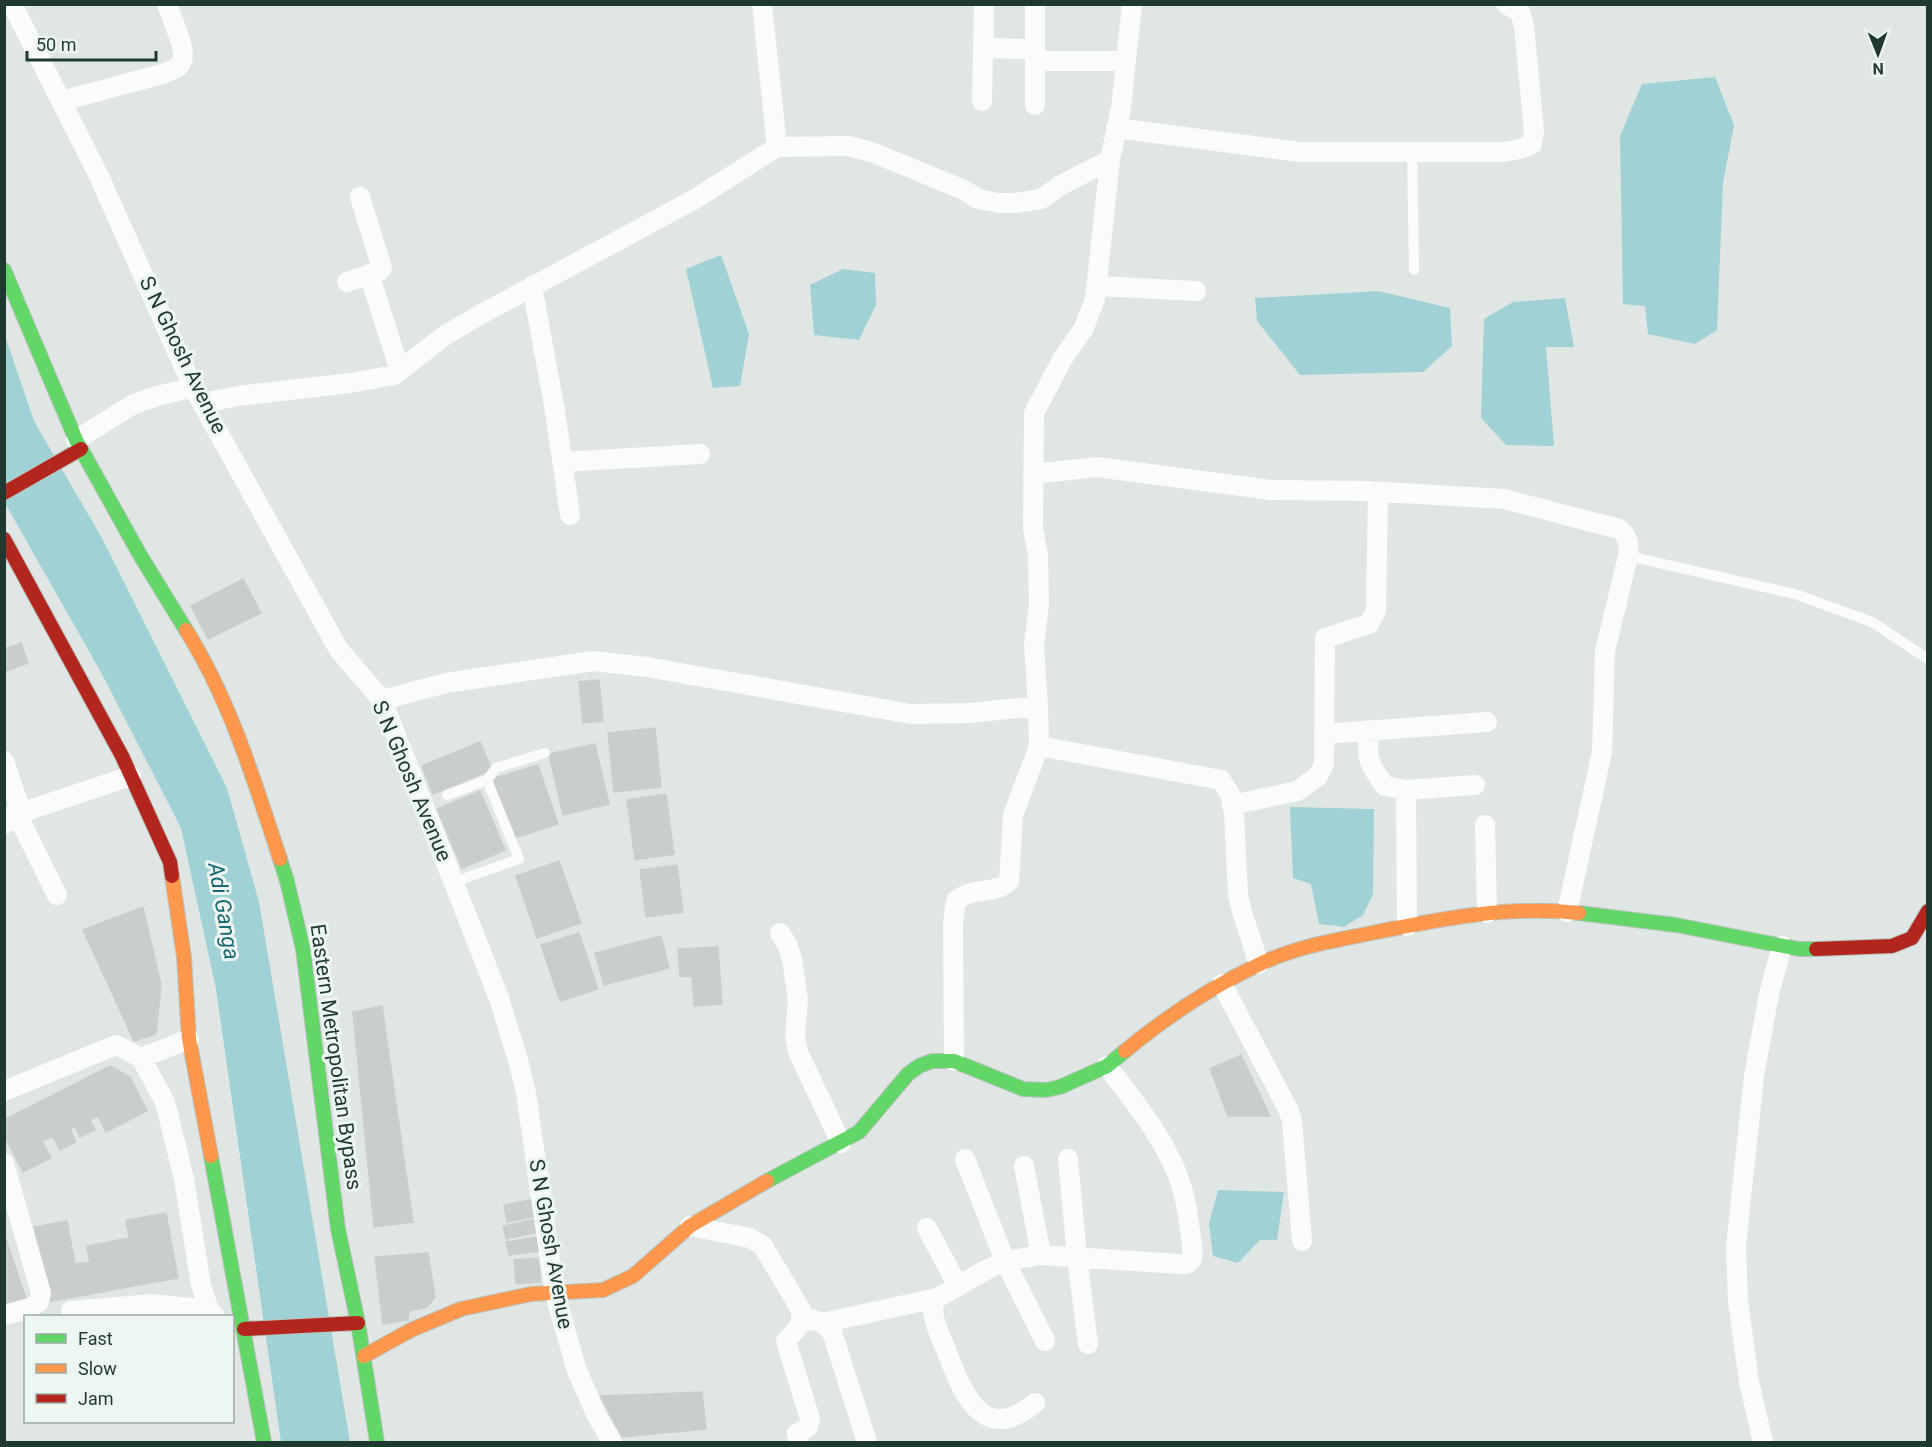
<svg xmlns="http://www.w3.org/2000/svg" width="1932" height="1447" font-family="Roboto,sans-serif">
<style>
.water{fill:#a0d1d5}
.building{fill:#c9cecc;stroke:#c9cfcc;stroke-width:1.5}
.lines{fill:none;stroke-linecap:round;stroke-linejoin:round}
.fast-casing{stroke:#b9c3be;stroke-width:16}
.slow-casing{stroke:#b9c3be;stroke-width:16}
.jam-casing{stroke:#b9c3be;stroke-width:16}
.lane{stroke:#fafbfb;stroke-width:10}
.street{stroke:#fafbfb;stroke-width:20}
.fast{stroke:#63d668;stroke-width:14}
.slow{stroke:#ff974d;stroke-width:14}
.jam{stroke:#b3261e;stroke-width:14}
.labels{text-anchor:middle;dominant-baseline:central;stroke-width:6;stroke-linejoin:round;paint-order:stroke}
.street-label{font-size:21px;fill:#1f3830;stroke:#edf6f1}
.water-label{font-size:22px;font-style:italic;fill:#1a6973;stroke:#edf6f1}
</style>
<rect width="100%" height="100%" fill="#e0e6e3"/>
<path class="water" d="M1715 77 1734 125 1723 183 1717 330 1695 344 1648 334 1645 306 1623 304 1620 136 1642 84Z
M721 255 749 334 740 386 713 388 686 269Z
M843 269 875 273 876 305 859 340 814 335 810 285Z
M1378 291 1450 308 1452 346 1423 372 1300 375 1257 321 1255 298Z
M1565 298 1574 347H1546L1554 446 1506 445 1481 418 1484 319 1513 302Z
M4 333 34 421 103 540 227 788 259 902 350 1442H281L216 989 181 828 103 676 5 503Z
M1290 807 1374 809 1373 894 1363 915 1344 927 1319 924 1311 884 1293 878Z
M1218 1190 1284 1192 1277 1240H1260L1238 1263 1213 1256 1209 1224Z"/>
<path class="building" d="M243 579 261 613 208 639 191 606Z
M21 643 28 663 4 672V649Z
M599 680 603 721 583 723 579 682Z
M655 728 661 787 614 792 608 733Z
M480 742 492 770 433 794 422 766Z
M595 744 609 804 563 815 549 754Z
M538 765 558 824 511 839 492 779Z
M480 791 505 850 462 868 437 809Z
M666 794 674 854 635 860 627 800Z
M559 861 581 923 537 938 516 876Z
M677 865 683 912 646 917 640 870Z
M143 907 161 985 156 1034 134 1041 83 930Z
M579 933 598 989 560 1001 541 945Z
M661 936 669 968 604 985 595 953Z
M718 947 722 1004 694 1006 692 976 680 977 678 949Z
M382 1006 413 1222 374 1227 353 1012Z
M1241 1055 1270 1116H1228L1210 1069Z
M110 1066 130 1077 147 1111 106 1132 98 1116 90 1120 95 1130 80 1137 75 1126 70 1129 76 1142 60 1150 53 1136 42 1141 51 1158 23 1172 4 1135V1120Z
M535 1199 538 1216 507 1222 504 1205Z
M166 1213 178 1278 48 1302 34 1227 67 1221 75 1264 90 1262 87 1246 129 1238 126 1220Z
M537 1219 540 1232 506 1239 503 1226Z
M4 1233 26 1299 4 1305 5 1273Z
M537 1237 539 1251 509 1255 506 1242Z
M428 1253 435 1297 427 1307 409 1311 408 1320 383 1324 375 1257Z
M538 1258 541 1282 516 1284 514 1260Z
M702 1392 706 1429 622 1437 600 1396Z"/>
<g class="lines">
<defs>
<path id="fast" d="M4 270 76 440 140 555 186 630
M280 859 287 881 303 949 338 1229 358 1323 377 1442
M1579 913 1676 925 1799 949H1816
M211 1156 264 1442
M767 1181 859 1132 908 1074 919 1066 932 1061H954L1023 1089 1046 1090 1060 1087 1107 1066 1125 1051"/>
<path id="slow" d="M186 630C230 700 254 780 280 859
M172 876 184 957 189 1039 211 1156
M1125 1051C1165 1018 1211 987 1258 965 1294 947 1333 941 1372 933 1440 919 1509 905 1579 913
M364 1356 411 1330 461 1309 531 1294 603 1290 633 1276 690 1226 767 1181"/>
<path id="jam" d="M4 493 81 449
M4 539 122 756 170 862 172 876
M1816 949 1892 946 1912 938 1928 911
M244 1329 358 1323"/>
</defs>
<use href="#fast" class="fast-casing"/>
<use href="#slow" class="slow-casing"/>
<use href="#jam" class="jam-casing"/>
<path class="lane" d="M1412 152 1414 270
M1628 556 1795 594 1872 622 1928 659
M447 795 487 780
M454 882 519 859 487 780 496 768 545 753"/>
<path class="street" d="M12 4 98 174 193 387 339 650 382 700 499 998 518 1060 526 1093 555 1294 577 1371 598 1418 612 1442
M1035 4V105
M983 48 1035 49
M1035 61H1126
M62 101 162 74C169 71 179 69 182 61 187 50 171 17 167 4
M982 101 984 4
M1116 128 1300 152H1503L1520 149 1532 144 1534 131 1524 26 1520 12 1506 4
M777 147 849 146 874 153 964 190 978 199 999 203H1015L1041 199 1061 185 1110 160 1095 299 1084 328 1063 358 1034 413 1033 529 1038 555 1039 605 1034 645 1038 706 1039 746
M1110 160 1121 108 1132 4
M369 274 400 371
M347 282 378 272 382 268 360 197
M532 286 555 411 570 515
M1097 286 1196 291
M203 403 238 396 350 383 394 375 444 336 476 317 695 199 777 147 762 4
M76 440 132 405 154 397 193 387
M562 462 700 454
M1033 474 1097 467 1271 490 1367 491 1504 499 1619 529C1629 537 1629 544 1628 556L1605 651 1602 752 1567 912
M382 700 446 683 593 661 647 667 911 714 969 713 1038 706
M1369 730C1366 758 1368 763 1385 786L1406 790 1407 926
M1324 734 1487 722
M4 761 19 806 11 820 4 824
M1406 790 1475 785
M1232 805 1297 791 1318 776 1324 764 1325 638 1369 624 1376 611 1378 492
M1485 825 1487 913
M57 895 17 814 131 776
M780 933 787 944 792 959 798 1000 795 1035 798 1052 841 1143
M1222 984 1288 1109 1292 1121 1302 1241
M141 1058 189 1039
M954 1061 953 923 956 901C972 886 997 895 1009 881L1013 815 1039 746 1221 780 1231 796 1234 814 1238 895 1242 912 1259 964
M4 1091 116 1045 141 1058 165 1102 184 1179 201 1285 209 1310 215 1316
M965 1159 1005 1261 1045 1341
M1068 1159 1077 1257 1088 1344
M4 1163 41 1293 39 1302 30 1308 4 1315
M1024 1166 1041 1255
M690 1226 750 1238 763 1246 801 1310V1324L786 1341 810 1419 808 1427 797 1434 799 1442
M927 1228 958 1286
M71 1311 152 1304 209 1310
M802 1317C815 1320 824 1322 832 1332L867 1442
M822 1323 937 1298
M1035 1403C985 1444 964 1398 948 1355 943 1341 934 1326 933 1311 933 1306 934 1302 937 1298L986 1270 1005 1261 1041 1255 1180 1264H1186L1192 1259C1194 1247 1190 1235 1189 1223 1187 1209 1185 1195 1180 1182 1166 1140 1134 1101 1107 1066
M1763 1442 1749 1382 1738 1301 1736 1246 1754 1076 1769 994 1782 946"/>
<use href="#fast" class="fast"/>
<use href="#slow" class="slow"/>
<use href="#jam" class="jam"/>
</g>
<g class="labels">
<g class="street-label">
<text transform="translate(183 355) rotate(64)">S N Ghosh Avenue</text>
<text transform="translate(412 781) rotate(67)">S N Ghosh Avenue</text>
<text transform="translate(336 1057) rotate(82)">Eastern Metropolitan Bypass</text>
<text transform="translate(551 1244) rotate(80)">S N Ghosh Avenue</text>
</g>
<g class="water-label">
<text transform="translate(224 911) rotate(80)">Adi Ganga</text>
</g>
</g>
<rect width="1932" height="1447" fill="none" stroke="#1f3830" stroke-width="12"/>
<rect x="24" y="1315" width="210" height="108" fill="#edf6f1" stroke="#9baaa4" stroke-width="1.5"/>
<rect x="36" y="1334" width="30" height="9" fill="#63d668" stroke="#9baaa4" stroke-width="1.5"/>
<text x="78" y="1345" font-size="18" fill="#1f3830">Fast</text>
<rect x="36" y="1364" width="30" height="9" fill="#ff974d" stroke="#9baaa4" stroke-width="1.5"/>
<text x="78" y="1375" font-size="18" fill="#1f3830">Slow</text>
<rect x="36" y="1394" width="30" height="9" fill="#b3261e" stroke="#9baaa4" stroke-width="1.5"/>
<text x="78" y="1405" font-size="18" fill="#1f3830">Jam</text>
<g transform="translate(1878 54) rotate(179)" stroke="#edf6f1" stroke-width="4.5" paint-order="stroke">
<path d="M0-4.5L10 22L0 15L-10 22Z" fill="#1f3830"/>
<text y="-9" font-size="16" font-weight="bold" text-anchor="middle" fill="#1f3830">N</text>
</g>
<path d="M27 51v9h129v-9" fill="none" stroke="#1f3830" stroke-width="3"/>
<text x="36" y="51" font-size="18" fill="#1f3830" stroke="#edf6f1" stroke-width="4.5" paint-order="stroke">50 m</text>
</svg>
